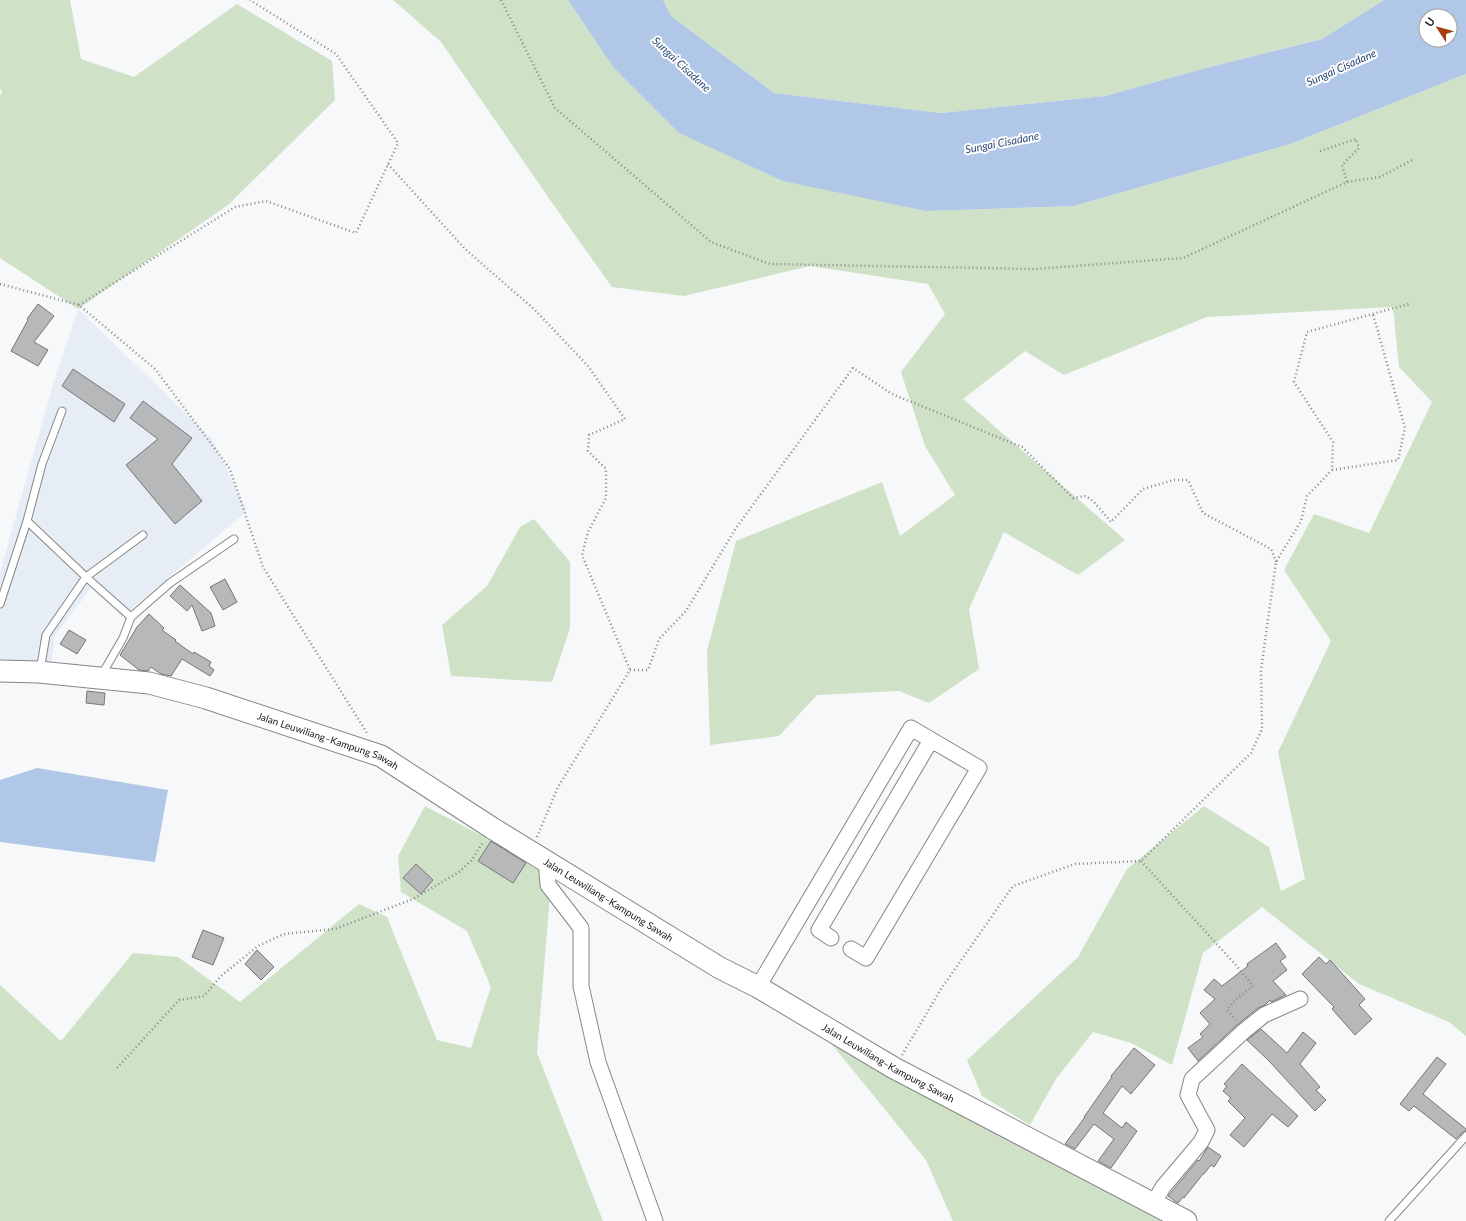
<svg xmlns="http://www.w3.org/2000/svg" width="1466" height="1221" font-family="Lato,sans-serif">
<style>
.built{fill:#e7edf4}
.green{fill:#cfe2c8}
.water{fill:#b1c7e7;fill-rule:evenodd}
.building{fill:#b7b8b9;stroke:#767778}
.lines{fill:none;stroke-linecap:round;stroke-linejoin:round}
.service-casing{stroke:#868687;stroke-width:9}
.minor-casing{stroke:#868687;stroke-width:17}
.secondary-casing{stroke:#868687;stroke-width:23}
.path{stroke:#878889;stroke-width:2.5;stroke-dasharray:1 3;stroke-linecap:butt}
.service{stroke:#fff;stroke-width:7}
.minor{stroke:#fff;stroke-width:15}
.secondary{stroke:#fff;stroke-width:21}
.labels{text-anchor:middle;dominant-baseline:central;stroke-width:4;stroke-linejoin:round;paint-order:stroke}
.street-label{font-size:10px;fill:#181919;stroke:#fff}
.water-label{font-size:11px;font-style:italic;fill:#2c4874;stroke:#fff}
</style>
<rect width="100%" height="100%" fill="#f7f8f9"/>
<path class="built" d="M78 309 212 439 247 511 122 617 91 588 55 636 51 666 0 660V572L55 378Z"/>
<path class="green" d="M0 0H70L81 59 134 77 237 4 332 61 335 100 228 205 78 309 0 258V96L2 92 0 89Z
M393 0H568L613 67 926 211 1074 206 1290 144 1466 74V1036L1449 1022 1359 984 1262 907 1203 953 1172 1065 1131 1043 1093 1032 1056 1079 1030 1125 982 1096 967 1060 1078 957 1127 869 1204 806 1269 847 1281 891 1305 879 1278 752 1331 641 1284 570 1314 514 1369 533 1432 402 1399 367 1393 307 1207 317 1064 375 1025 351 963 399 1125 540 1078 575 1004 532 969 609 979 669 929 703 899 691 817 695 779 736 710 745 707 651 736 541 882 482 900 536 955 495 925 446 901 372 945 314 928 284 810 266 684 296 612 287 555 207 441 42Z
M663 0H1384L1322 39 1206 68 1105 96 941 113 774 93 671 16Z
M534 519 570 562V628L552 682 451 676 442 625 487 586 520 527Z
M425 806 552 872 537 1053 603 1221H0V985L61 1041 133 953 178 957 240 1002 359 904 387 917 437 1040 471 1048 491 987 467 931 401 892 398 856Z
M812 1020 1179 1221H953L926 1160Z"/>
<path class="water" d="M568 0H663L671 16 774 93 941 113 1105 96 1206 68 1322 39 1384 0H1466V74L1290 144 1074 206 926 211 783 181 679 133 613 67ZM1426 16H1450V40H1426Z
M37 768 168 790 155 862 0 842V780Z"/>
<path class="building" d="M38 304 54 316 34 342 48 350 38 366 11 351 28 320 27 319Z
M73 369 125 404 114 422 62 386Z
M143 401 192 438 172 464 202 501 175 524 126 465 158 439 130 418Z
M225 579 237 602 223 610 210 587Z
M180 585 211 613 215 626 202 631 192 605 187 611 170 596Z
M149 614 164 628 162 630 176 640 175 641 193 654 194 652 211 662 209 666 214 670 210 676 182 659 171 676 161 674 151 667 148 671 139 670 120 655 137 627Z
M69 630 86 640 77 654 60 644Z
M87 691 105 693 104 705 86 703Z
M491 841 526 863 513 883 478 861Z
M416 864 433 880 421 894 403 878Z
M203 930 224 938 213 965 192 957Z
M1276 943 1286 957 1280 961 1287 970 1273 981 1286 995 1271 1002 1270 1000 1265 1005 1258 1008 1238 1024 1198 1061 1188 1048 1203 1037 1200 1034 1210 1024 1200 1013 1215 999 1204 990 1214 979 1222 986 1248 966 1247 964Z
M257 950 274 967 261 980 245 964Z
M1319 957 1326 964 1330 960 1365 999 1359 1005 1372 1019 1355 1035 1332 1009 1334 1007 1302 974Z
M1261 1029 1287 1053 1303 1032 1316 1043 1300 1064 1320 1087 1316 1090 1326 1100 1315 1111 1269 1061 1247 1040Z
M1134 1048 1155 1065 1131 1094 1122 1086 1103 1113 1122 1128 1126 1122 1137 1131 1111 1168 1098 1161 1114 1139 1094 1124 1075 1149 1065 1144 1085 1117H1084L1112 1077 1111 1076Z
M1437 1057 1446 1064 1423 1094 1466 1129V1131L1462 1133 1456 1139 1414 1106 1409 1111 1400 1104Z
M1242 1064 1298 1116 1288 1127 1272 1114 1244 1147 1230 1135 1245 1118 1228 1101 1231 1098 1223 1091 1227 1086 1224 1084Z
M1208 1147 1221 1156 1214 1167 1211 1165 1204 1174H1203L1184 1198 1183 1197 1178 1203 1176 1202 1168 1196 1198 1160 1199 1161Z"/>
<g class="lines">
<defs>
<path id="service" d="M62 411 42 464 27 521 86 577 131 617 123 638 101 676
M0 604 27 521
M131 617 170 583 234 539
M40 671 46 635 86 577 143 535
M1389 1221 1466 1136"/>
<path id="minor" d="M546 860 548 885 581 928V986L598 1062 655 1221
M831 938 819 930 931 740
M758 987 911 728 979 768 866 958 851 949
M1153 1204 1163 1187 1201 1142 1207 1130 1188 1095 1192 1079 1244 1031 1264 1015 1300 999"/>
<g id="secondary">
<path id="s1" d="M0 671 39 672 149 683 206 698 381 756 492 828 720 968 758 987 894 1068 1186 1221"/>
</g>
</defs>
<use href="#service" class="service-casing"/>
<use href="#minor" class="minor-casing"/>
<use href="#secondary" class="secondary-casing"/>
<path class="path" d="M501 0 555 108 711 242 770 264 1035 269 1183 258 1347 182 1380 177 1414 159
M1320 151 1356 139 1359 148 1342 165 1347 182
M388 164 465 249 535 310 588 366 625 419 589 435 588 451 606 469V498L588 532 582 555 630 670
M0 284 79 305 155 369 230 469 263 567 367 733
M79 305 235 207 266 201 356 233 398 143 336 54 250 0
M1332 470 1398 460 1405 428 1373 314
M630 670H648L659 639 686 611 736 528 853 368 892 394 1022 447 1073 498 1086 496 1094 502 1111 522 1143 489 1174 480H1188L1203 513 1271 549 1276 562
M537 837 558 787 630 670
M1141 861 1234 963 1253 986 1236 999 1227 1010 1236 1020
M902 1055 941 989 1013 886 1075 864 1141 861 1251 753 1262 729 1261 670 1276 562 1301 521 1307 496 1332 470 1333 442 1294 382 1307 332 1409 304
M117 1068 179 1000 204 996 221 976 258 946 284 934 335 929 413 899 459 872 472 860 483 842"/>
<use href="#service" class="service"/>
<use href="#minor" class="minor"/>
<use href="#secondary" class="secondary"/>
</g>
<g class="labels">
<g class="street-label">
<text stroke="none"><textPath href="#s1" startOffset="338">Jalan Leuwiliang–Kampung Sawah</textPath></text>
<text stroke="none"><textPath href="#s1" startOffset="662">Jalan Leuwiliang–Kampung Sawah</textPath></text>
<text stroke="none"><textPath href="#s1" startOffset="986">Jalan Leuwiliang–Kampung Sawah</textPath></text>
</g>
<g class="water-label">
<text transform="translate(682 64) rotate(43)">Sungai Cisadane</text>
<text transform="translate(1341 67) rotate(-24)">Sungai Cisadane</text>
<text transform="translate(1002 142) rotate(-11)">Sungai Cisadane</text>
</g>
</g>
<g transform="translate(1438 28) rotate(306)"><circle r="19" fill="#ffffff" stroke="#a3a3a3"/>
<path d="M0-3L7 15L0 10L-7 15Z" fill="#a33e12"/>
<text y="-6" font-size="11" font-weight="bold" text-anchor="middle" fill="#181919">U</text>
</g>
</svg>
